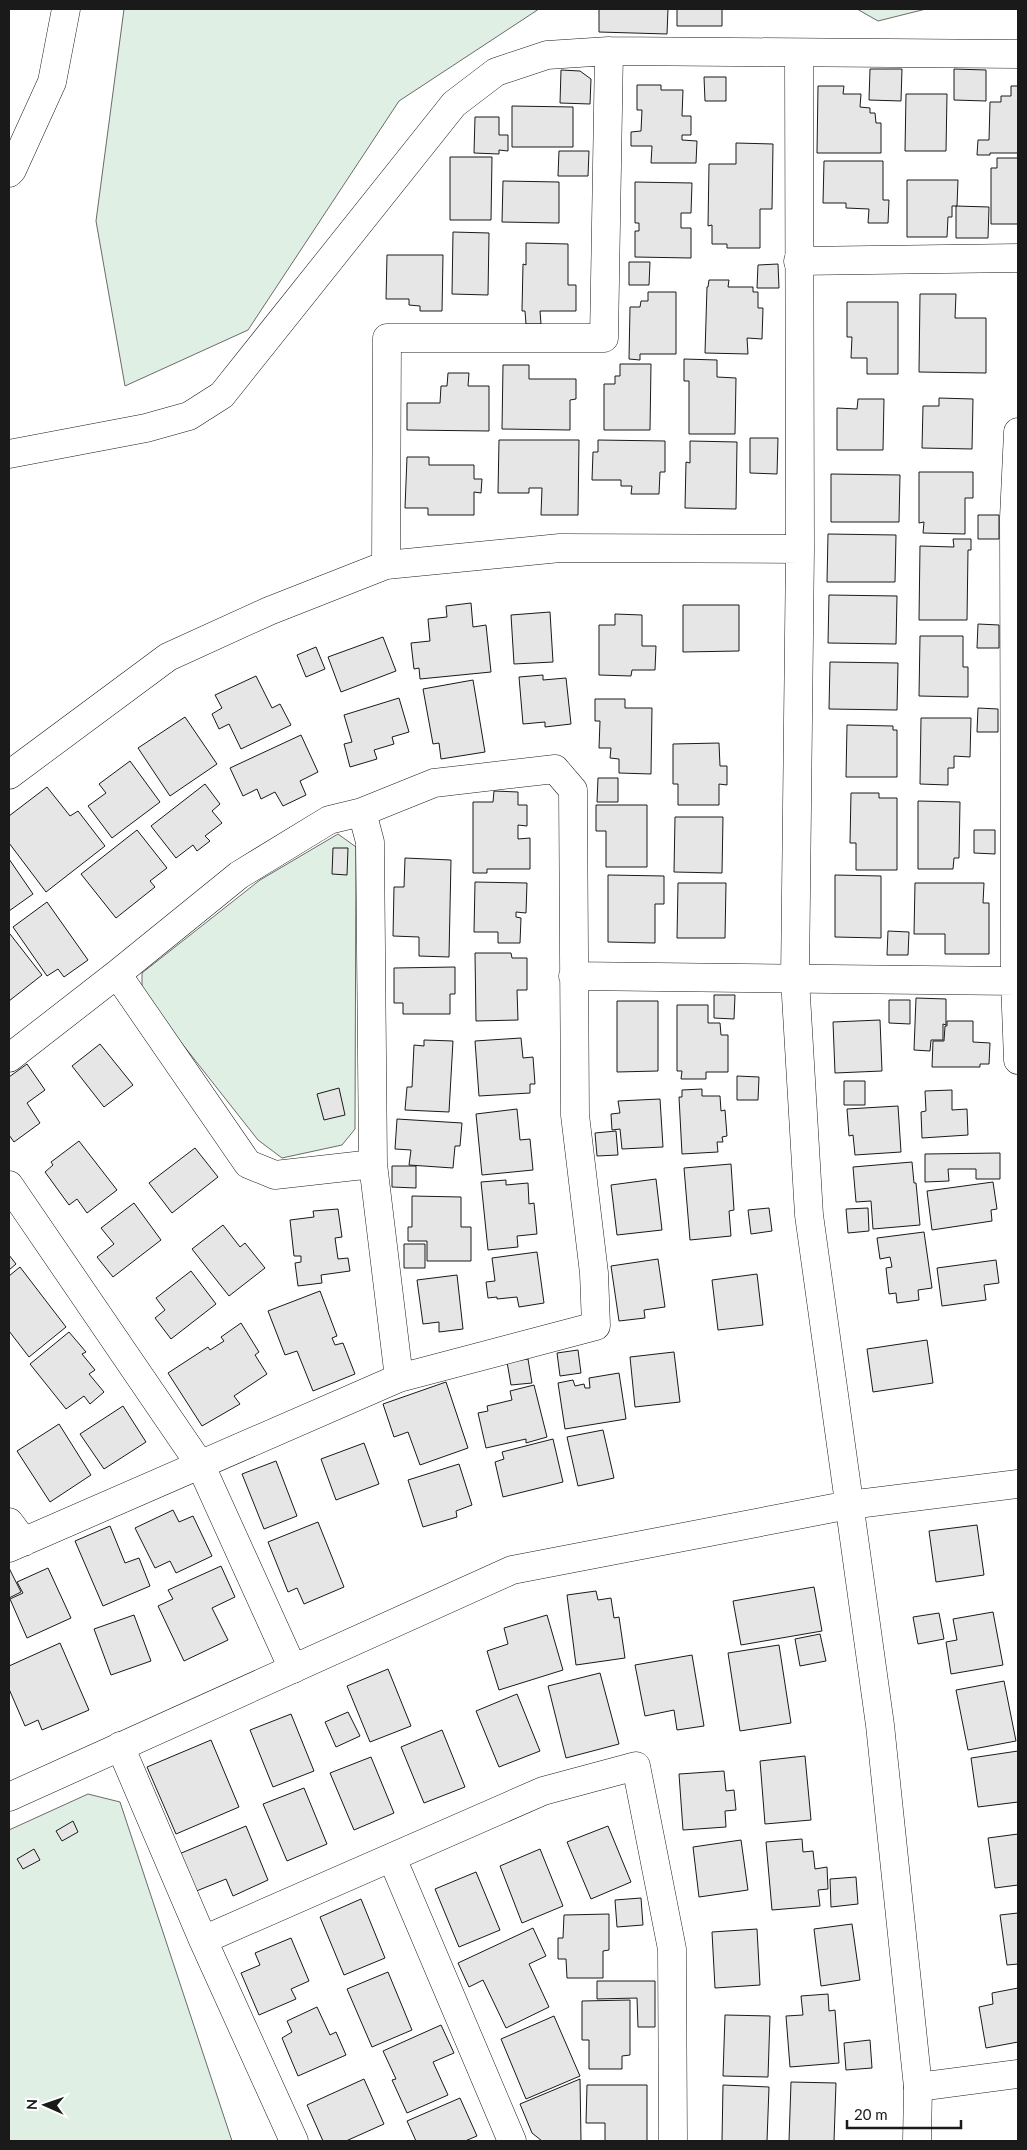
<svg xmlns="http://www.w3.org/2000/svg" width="1027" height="2150" font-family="Lato,sans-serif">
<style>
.green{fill:#e0efe3;stroke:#6a6a6a}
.building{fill:#e6e6e6;stroke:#1a1a1a}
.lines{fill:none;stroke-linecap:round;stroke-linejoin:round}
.minor-casing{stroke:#1a1a1a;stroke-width:29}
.tertiary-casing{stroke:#1a1a1a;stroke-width:29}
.minor{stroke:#fff;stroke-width:28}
.tertiary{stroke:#fff;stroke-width:28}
</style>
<rect width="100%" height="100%" fill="#fff"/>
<path class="green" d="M124 9H539L399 101 248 330 125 386 96 221Z
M857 9H926L878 21Z
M338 834 356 847 355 1129 342 1145 282 1158 258 1140 142 993V973L260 880Z
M88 1794 120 1802 232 2141H9V1830Z"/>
<path class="building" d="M599 9H668L667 34 599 32Z
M677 9H722V26H677Z
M870 69H902L901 101 869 100Z
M954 69 986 70V101L954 100Z
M561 70 580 71 591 79 590 104 560 103Z
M704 77H726V101H705Z
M637 85H661V90H683L682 116H691V135H682V140L697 141 696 163H651L652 146H631V132L641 131 642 110H637Z
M818 86H844L843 94H861L860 107 870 108V113H875L876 123H881V153H817Z
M1011 86H1018V153H990V155H977L978 140H989L990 102H1001V96H1011Z
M906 94H947L946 151H905Z
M512 106 573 107V147H512Z
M475 117H499V135H508V151L499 150V154L474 153Z
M736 143 773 144 772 209H760V248H727V244H712V225L708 226 709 164H736Z
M559 151H589L588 176H558Z
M450 157H492L491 220H450Z
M997 158H1018V224H991V168H997Z
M824 161H883V200H889L888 223H868L869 209 846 208V203H823Z
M907 180H958L957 206H952V217H948L947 237H907Z
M503 181 559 182V223L502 222Z
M635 182 692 183 691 213H681V228H691V258L635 257V231H639V223H635Z
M956 206 989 207 988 238H956Z
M453 232 489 233 488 295 452 294Z
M526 243 568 244V285H576V311H540L541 324H526L525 311H522L523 264 526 265Z
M387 255H443L442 311H420V306L409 305V299H386Z
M629 262H650L649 285H629Z
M778 264 779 288H757L758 265Z
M709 280H729L728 287H753V292H758V308H763L762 339 747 338 748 354 705 353 707 287H708Z
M648 292H676V354H640V360L629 359 630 307H640L641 301H648Z
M920 294H956L955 318H986V373L919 372Z
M847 302H898V374H867V358H851L852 337H847Z
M684 359 717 360V377L736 378 735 434H689V381H684Z
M620 364H651L650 430H604V384H615V376H620Z
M503 365H529V379H576V399L570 400V430L502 429Z
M448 373H469L468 386H489V431L407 430V403H440L441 386H447Z
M939 398 973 399 972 449 922 448 923 406H939Z
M858 399H884L883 450H837V408L857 409Z
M750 438H778L777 474 750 473Z
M499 440H579L578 515H541L542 488H529V493H498Z
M598 440 665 441V472H660L659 494H631L632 486H621V480H592L593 452H598Z
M690 441 737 442 736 509 685 508 686 462 690 463Z
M407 457H429V465H474V479H482L481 493 474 492V515H428V508H405Z
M919 472H973V498H965V534L923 533 924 522 919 523Z
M831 474 900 475 899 522H831Z
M978 515H999V539H978Z
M828 534 896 535 895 582H827Z
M953 539H971V550H968L967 620H919L920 546 954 547Z
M829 595 897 596 896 644 828 643Z
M471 603 473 627 486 625 491 672 420 679 419 668 414 669 411 643 430 641 428 619 447 617 446 606Z
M683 605H739V651L683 652Z
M550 612 553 662 514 664 511 615Z
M615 614 642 615V646H656L655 670H632L631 676 599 675V625H615Z
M978 624 999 625V648H977Z
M920 636H963V667H968V697L919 696Z
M383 637 396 671 341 692 328 657Z
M316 647 325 669 306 677 297 655Z
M830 662 898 663 897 710 829 709Z
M543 675V680L566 678 571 724 545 727V722L523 724 519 677Z
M256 676 272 708 280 704 291 725 241 749 229 724 219 729 212 714 222 708 215 695Z
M473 680 485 752 441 759 439 743 433 744 423 689Z
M399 698 409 732 392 737 394 744 374 750 377 759 350 767 344 744 352 742 344 715Z
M595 699H625V708H652L651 774 619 773V759L610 758 611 748H599L600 721H595Z
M978 708 998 709V732H977Z
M185 717 217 764 170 796 138 748Z
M921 718H971L970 757 954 756V768H948V785L920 784Z
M847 725 893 726V730H897V777H846Z
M301 735 318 772 300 781 306 795 283 806 275 792 261 799 257 789 243 796 230 768Z
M719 743 720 766H727V785L719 784V805H678V784H673V744Z
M130 761 160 802 112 838 88 806 106 793 99 784Z
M598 778H618V802H597Z
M205 784 220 804 212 811 222 823 205 836 210 841 197 851 193 845 176 858 151 826Z
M47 787 70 816 78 811 105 846 46 892 9 843V816Z
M494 791 518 792V805H527V826L518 825V839L530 838V869H487V873H473V802H493Z
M851 793H879V798H897V870H856V843H850Z
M918 801 960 802 959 858H954L953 869H918Z
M596 805H647V867H606V831H596Z
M675 817H723L722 873 674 872Z
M137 830 167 868 150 881 155 887 116 918 81 874Z
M974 830H995V854L974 853Z
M333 848H348L347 875 332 874Z
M405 858 451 860 449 957 419 956V937L393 936 394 887H404Z
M9 859 33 894 9 911Z
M608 875 664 876V904H655V943L608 942Z
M835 875 881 876V938L835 937Z
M475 882 527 883 526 913 516 912V917L521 918 520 943H498V932H474Z
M678 883H726L725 938H677Z
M915 883H984L983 903H989V954H945V934H914Z
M47 902 88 960 64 977 58 969 47 976 13 927Z
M888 931 909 932 908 955H887Z
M10 934 42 975 9 1001V935Z
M475 953H511L512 958H527V990H517L518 1020 476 1021Z
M455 967V994H450V1014H403V1003H394V968Z
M714 995H735L734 1019 714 1018Z
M916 998 946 999V1025L943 1024V1040H931L930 1051 914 1050Z
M889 1000H910V1024L889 1023Z
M617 1001H658V1071L617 1072Z
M677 1005H708V1023H720L721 1035H728V1072H706V1079H681L682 1071H677Z
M880 1020 882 1071 835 1073 833 1022Z
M947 1021H973V1042L990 1043 989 1064H980V1067H932L933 1041H944L945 1026H947Z
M521 1038 523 1058 533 1057 535 1084H530V1093L479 1096 475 1041Z
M424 1040 453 1041 449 1112 405 1110 407 1087H412L414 1045 424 1046Z
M100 1044 133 1085 104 1107 72 1066Z
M27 1064 45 1090 27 1103 40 1123 14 1142 9 1135V1077Z
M737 1076 759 1077 758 1100H737Z
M844 1081H865V1105H844Z
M339 1088 345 1115 324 1120 317 1094Z
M702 1089V1096H720L721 1111 725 1110 727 1136 722 1137 723 1142H717L718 1152 682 1154 679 1097H682V1090Z
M952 1090V1110L967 1109 968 1135 922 1138 921 1112 926 1111 925 1091Z
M660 1099 663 1147 622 1149 620 1129 612 1130 611 1114 620 1113 618 1101Z
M898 1106 901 1152 855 1155 853 1135 849 1136 847 1109Z
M517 1109 520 1140 530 1139 533 1170 482 1175 476 1114Z
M397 1119 462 1123 460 1146H455L453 1168 409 1165 411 1150 395 1149Z
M616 1131 618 1155 597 1156 595 1133Z
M79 1141 117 1190 87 1213 77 1199 69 1205 45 1172 53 1165 51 1162Z
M195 1148 218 1177 172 1213 149 1183Z
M1000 1153V1179H976V1169H948L949 1181 925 1182V1154Z
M912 1162 914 1183H916L920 1225 873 1229 871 1201 856 1202 853 1167Z
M731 1164 734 1210 729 1211 731 1236 690 1240 684 1168Z
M392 1166H416V1188L392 1187Z
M656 1179 662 1230 617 1235 611 1185Z
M506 1180V1185L528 1183 529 1204 534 1203 537 1234 517 1236 518 1247 488 1250 481 1182Z
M993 1182 997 1209 991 1210 992 1221 932 1230 927 1191Z
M412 1196 461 1197V1227H471V1261H427V1241H408V1227H412Z
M134 1203 161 1240 113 1277 97 1257 114 1244 101 1228Z
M769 1208 772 1231 751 1234 748 1210Z
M868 1208 869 1231 848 1233 846 1209Z
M338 1209 342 1237 335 1238 338 1259 348 1258 350 1271 321 1275 322 1283 298 1286 295 1263 301 1262V1256H294L290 1220 314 1217 313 1211Z
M223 1225 240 1247 245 1243 265 1268 229 1296 192 1249Z
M924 1232 932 1288 918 1290 919 1300 897 1303 896 1293 889 1294 886 1268 892 1267 890 1257 880 1259 877 1238Z
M404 1244H425V1268H404Z
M537 1252 544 1303 519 1307 517 1297 497 1299V1297L488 1298 486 1282 495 1281 492 1258Z
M9 1255 16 1264 9 1270Z
M658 1259 665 1307 644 1310 645 1318 619 1321 611 1266Z
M996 1260 999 1283 984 1285 986 1300 942 1306 937 1268Z
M20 1267 66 1327 29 1357 9 1331V1276Z
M191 1271 216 1304 171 1339 155 1318 165 1310 156 1298Z
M757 1274 763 1325 718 1330 712 1280Z
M457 1275 463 1329 439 1332V1322L423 1324 417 1280Z
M320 1291 337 1336 332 1338 335 1345 343 1343 355 1374 313 1391 297 1351 285 1355 268 1311Z
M241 1323 259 1352 255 1355 267 1374 234 1396 240 1404 202 1426 168 1373 208 1347 210 1350 224 1341 221 1337Z
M69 1332 86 1352 82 1354 95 1370 89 1374 104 1392 90 1404 84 1396 66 1409 30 1364Z
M927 1340 933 1383 873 1392 867 1349Z
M578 1350 581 1373 560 1376 557 1353Z
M674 1352 680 1402 635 1407 630 1357Z
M528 1359 532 1383 511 1385 507 1362Z
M619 1373 626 1419 565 1429 558 1383 573 1380 575 1386 584 1384 585 1388H590L589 1378Z
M446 1382 468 1448 420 1465 408 1432 394 1437 383 1404Z
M534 1385 547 1437 526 1443V1439L486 1448 478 1413 488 1411 487 1406 512 1400 510 1391Z
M123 1406 146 1442 104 1469 80 1434Z
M59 1424 91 1475 50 1502 17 1451Z
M603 1430 614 1478 578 1486 567 1437Z
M553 1439 563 1482 503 1497 495 1462 504 1459 502 1452Z
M364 1443 379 1484 336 1500 321 1459Z
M276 1461 297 1516 264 1529 242 1474Z
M459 1464 472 1505 456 1511 457 1517 423 1527 408 1480Z
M173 1510 179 1522 193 1516 212 1556 176 1573 170 1561 155 1568 135 1528Z
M318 1522 344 1587 304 1604 297 1588 288 1592 268 1542Z
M977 1525 984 1575 936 1582 929 1531Z
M110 1526 125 1563 139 1558 150 1586 103 1606 75 1541Z
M221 1566 235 1597 212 1608 228 1640 184 1661 158 1606 173 1599 168 1590Z
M9 1568 21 1592 9 1598Z
M48 1568 71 1618 27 1638 10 1599 23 1593 17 1582Z
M814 1587 822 1631 741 1645 733 1601Z
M596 1591 598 1600 611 1598 614 1618 619 1617 625 1658 576 1665 567 1595Z
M993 1612 1003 1665 951 1674 946 1642 957 1640 953 1619Z
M939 1613 944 1639 918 1644 913 1617Z
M134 1615 151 1661 111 1675 94 1629Z
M547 1615 563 1670 499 1690 487 1651 508 1644 504 1628Z
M820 1634 826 1661 800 1666 795 1639Z
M60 1643 89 1710 42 1730 38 1720 25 1726 9 1689V1666Z
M779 1645 791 1723 740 1731 728 1653Z
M692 1655 704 1726 677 1730 674 1710 645 1716 635 1665Z
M388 1669 411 1726 370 1742 347 1686Z
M600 1673 619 1744 566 1758 548 1686Z
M1004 1681 1016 1741 968 1750 956 1690Z
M517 1694 540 1751 499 1767 476 1711Z
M348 1712 360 1736 336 1747 325 1722Z
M291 1714 314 1771 273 1787 250 1730Z
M442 1730 465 1787 424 1803 401 1747Z
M211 1740 239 1807 176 1834 147 1767Z
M1018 1751V1802L978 1807 971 1758Z
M805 1756 811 1820 765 1824 760 1761Z
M371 1757 394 1813 354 1830 330 1773Z
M724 1771 726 1791 734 1790 736 1810 725 1811 726 1827 683 1830 679 1774Z
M304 1788 327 1844 287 1861 263 1804Z
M73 1821 78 1832 62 1841 56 1831Z
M246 1826 268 1880 233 1896 226 1879 194 1892 179 1854Z
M608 1826 631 1882 591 1899 567 1842Z
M1018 1834V1885L995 1888 988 1838Z
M802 1839 803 1852 813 1851 815 1869 827 1867 828 1889 818 1890 820 1906 772 1910 766 1842Z
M741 1840 748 1890 699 1897 693 1847Z
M34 1849 40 1860 23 1869 17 1859Z
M540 1849 563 1906 522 1923 500 1866Z
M476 1872 500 1930 459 1947 435 1889Z
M856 1877 858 1904 831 1907 830 1879Z
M641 1898 643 1925 617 1927 615 1900Z
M361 1899 385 1958 344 1975 320 1917Z
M1018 1913V1964L1007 1965 1000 1915Z
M609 1914V1950L603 1951V1978H567L566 1959H558V1938H563L564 1915Z
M852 1924 860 1980 821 1986 814 1929Z
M533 1928 546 1956 529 1964 549 2007 506 2028 483 1980 469 1987 458 1963Z
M757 1929 760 1985 715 1988 712 1932Z
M291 1938 309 1981 291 1989 296 1999 259 2015 241 1973 260 1965 255 1953Z
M388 1972 412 2030 372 2047 347 1989Z
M597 1981H655V2027H638L637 1998 597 1999Z
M1018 1988V2042L986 2048 979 2007 993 2004 992 1993Z
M828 1994 829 2011 835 2010 839 2063 790 2067 786 2016 803 2015 801 1996Z
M630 2000V2055L622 2056V2069H589V2040H582V2001Z
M317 2007 330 2035 336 2032 346 2055 298 2076 282 2038 292 2032 287 2021Z
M725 2015 770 2016 768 2077 723 2076Z
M554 2016 580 2076 526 2099 501 2039Z
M441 2025 454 2053 433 2062 448 2095 407 2113 392 2080 396 2079 383 2051Z
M870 2040 872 2068 846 2070 844 2043Z
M364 2079 384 2124 346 2141H323L307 2105Z
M580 2079 581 2141H542L532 2133 520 2104Z
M791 2082 836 2083 834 2141H789Z
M587 2085H647V2141H605V2123H586Z
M723 2085 769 2087 767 2141H722Z
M460 2098 477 2136 465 2141H416L407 2121Z"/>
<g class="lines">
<defs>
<path id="minor" d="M9 173 12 170 52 82 66 9
M798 261 1018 258
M1018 432 1014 518 1015 981 1018 1060
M9 454 146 428 189 416 222 395 454 104 496 72 547 55 609 51 1018 54
M386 565 387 338H604L609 51
M362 812 370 842 373 1164 399 1378
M117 974 248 1164 275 1175 373 1164
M573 976 1015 981
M9 1058 117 974 239 875 329 820 362 812 434 783 555 769 573 790 575 1115 594 1273 596 1326 399 1378 9 1548
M9 1185 201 1466 293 1669
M9 1522 24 1542
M120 1746 203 1940 294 2141
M392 1858 512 2141
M203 1940 543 1791 636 1766 672 1949 673 2141
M918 2087 1018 2074"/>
<path id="tertiary" d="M799 53 800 549 795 979 809 1215 880 1725 918 2087 917 2141
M9 775 168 657 269 611 386 565 560 548 800 549
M9 1797 512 1570 849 1505 1018 1484"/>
</defs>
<use href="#minor" class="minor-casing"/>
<use href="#tertiary" class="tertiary-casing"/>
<use href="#minor" class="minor"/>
<use href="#tertiary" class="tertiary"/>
</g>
<rect width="1027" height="2150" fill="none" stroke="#1a1a1a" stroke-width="20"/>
<g transform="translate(45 2105) rotate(272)" stroke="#ffffff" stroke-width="4" paint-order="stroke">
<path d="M0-4L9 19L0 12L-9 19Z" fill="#1a1a1a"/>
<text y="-8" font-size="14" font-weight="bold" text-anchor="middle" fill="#1a1a1a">N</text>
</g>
<path d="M847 2120v8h114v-8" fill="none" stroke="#1a1a1a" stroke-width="2.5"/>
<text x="854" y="2120" font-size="15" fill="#1a1a1a" stroke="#ffffff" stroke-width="4" paint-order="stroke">20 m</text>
</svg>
